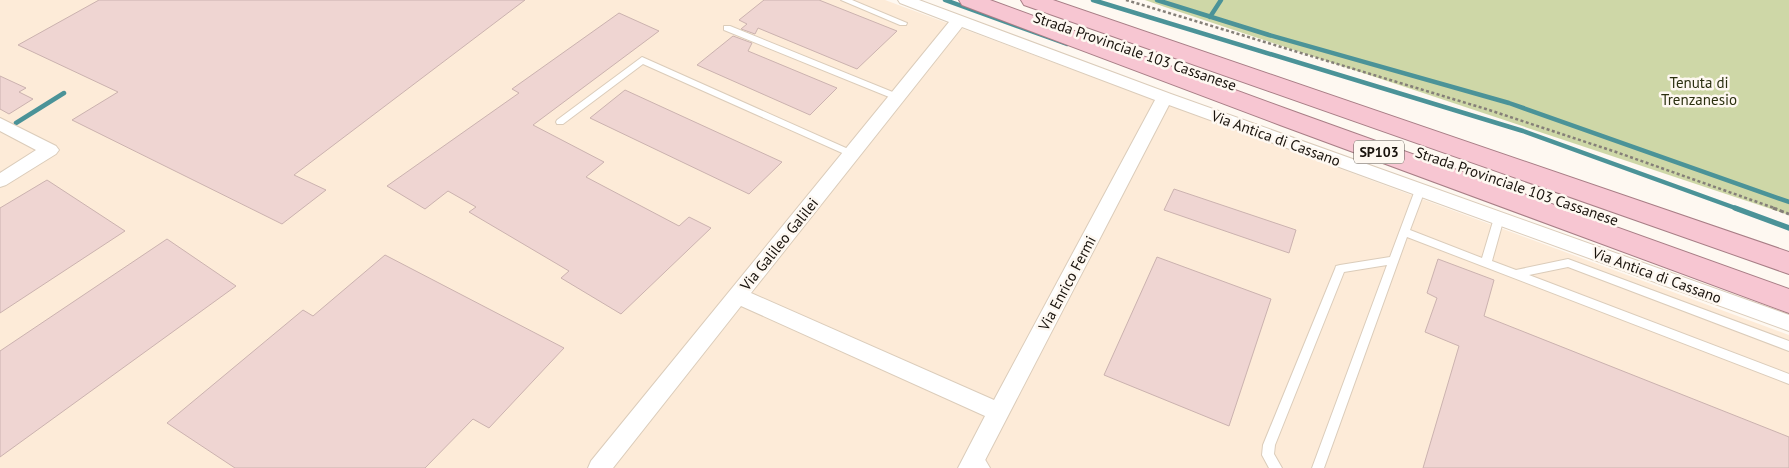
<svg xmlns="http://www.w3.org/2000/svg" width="1789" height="468" font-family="'PT Sans',sans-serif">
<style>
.built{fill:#fdebd8}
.green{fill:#ced7a7}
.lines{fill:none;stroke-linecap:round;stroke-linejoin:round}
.stream-far1{stroke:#4b9398;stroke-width:4.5}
.stream{stroke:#4b9398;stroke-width:5.5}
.building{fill:#efd5d2;stroke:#cbb2af}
.service-casing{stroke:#dbccba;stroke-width:2}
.minor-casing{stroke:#dbccba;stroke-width:2}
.trunk-casing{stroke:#a87e86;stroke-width:2}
.path-far1{stroke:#857f78;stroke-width:2.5;stroke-dasharray:3 2.5;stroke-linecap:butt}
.path{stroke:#857f78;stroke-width:3;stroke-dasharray:4.5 2.5;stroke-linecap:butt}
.service{fill:#fff;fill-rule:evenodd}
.minor{fill:#fff;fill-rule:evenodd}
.trunk{fill:#f7c6d2;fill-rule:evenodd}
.labels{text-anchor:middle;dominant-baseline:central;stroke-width:5;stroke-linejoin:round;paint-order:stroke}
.shield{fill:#fef8f1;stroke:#5d5751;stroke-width:1}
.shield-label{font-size:14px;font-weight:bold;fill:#18120c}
.street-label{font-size:15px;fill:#18120c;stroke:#fef8f1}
.park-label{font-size:15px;fill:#2b3010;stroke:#fef8f1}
</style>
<rect width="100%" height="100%" fill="#fef8f1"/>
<path class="built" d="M0 0H885L1789 335V468H0Z"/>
<path class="green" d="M1145 0H1789V215L1162 6Z"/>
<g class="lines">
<path class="stream-far1" d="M945 0 1067 44
M1093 0 1523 131 1738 209
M1157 0 1269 35 1509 103 1789 202
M1210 17 1221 0
M16 123 64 93"/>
<path class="stream" d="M1735 208 1789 228"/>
</g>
<path class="building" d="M99 0H525L294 175 326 190 282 224 72 120 118 92 18 45Z
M764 0H819L897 31 857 69 758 28 755 34 741 29 747 24 739 20Z
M619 13 659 31 533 125 604 162 586 177 679 226 689 217 711 228 621 314 561 278 569 271 469 212 476 207 448 191 425 209 387 186 519 93 512 89Z
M733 36 752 43 748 51 837 88 810 115 697 65Z
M0 76 26 88 19 92 33 99 9 114 0 109Z
M625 90 782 162 749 194 590 118Z
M47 180 125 231 0 313V208Z
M1174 189 1296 230 1289 253 1164 210Z
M167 239 236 286 0 457V351Z
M385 255 564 348 489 428 473 419 425 468H235L167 423 303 310 313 316Z
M1157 257 1271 299 1229 426 1104 375Z
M1438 259 1494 280 1484 316 1789 437V468H1423L1459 346 1425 332 1437 298 1427 293Z"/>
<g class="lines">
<defs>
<path id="service" d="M841 0H852L907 23 906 25H900Z
M724 26H730L900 95 901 97 900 99H894L724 30Z
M642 57 855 152 857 154 855 156H849L643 64 563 124H557L556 122 557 120Z
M1420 187 1425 190 1410 230 1482 258 1494 218 1499 214 1502 215 1504 218 1492 261 1516 270 1568 259 1789 341V351L1568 267 1529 275 1789 374V384L1407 237 1324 468H1312L1387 265 1344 272 1275 445 1274 454 1282 468H1269L1262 455 1263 445 1335 269 1336 266 1340 265 1390 257 1415 190Z
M976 450 980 451 990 468H977L970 455 972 451Z"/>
<path id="minor" d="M898 0H919L1171 94 1789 315V331L1169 105 981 468H958L985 416 741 306 613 468H588L591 461 949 22 900 3ZM962 27 1155 100 994 400 751 293Z
M0 118 56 146 59 150 56 154 6 185 0 187V173L36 150 0 131Z"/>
<path id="trunk" d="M959 0H990L1298 113 1789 289V313L1280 125 962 5Z
M1021 0H1053L1789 252V274L1024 5Z"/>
</defs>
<use href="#service" class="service-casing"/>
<use href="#minor" class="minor-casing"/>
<use href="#trunk" class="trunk-casing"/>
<path class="path-far1" d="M1126 0 1486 109 1616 152 1777 209"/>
<path class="path" d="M1773 208 1789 214"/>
<use href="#service" class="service"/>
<use href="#minor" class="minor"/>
<use href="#trunk" class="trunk"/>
</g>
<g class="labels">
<rect class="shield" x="1354" y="140.5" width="50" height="23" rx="4"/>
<g class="shield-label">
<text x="1379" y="152">SP103</text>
</g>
<g class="street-label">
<text transform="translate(1135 51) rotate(19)">Strada Provinciale 103 Cassanese</text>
<text transform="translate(1276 138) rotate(20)">Via Antica di Cassano</text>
<text transform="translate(1517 186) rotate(19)">Strada Provinciale 103 Cassanese</text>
<text transform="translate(779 244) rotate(-51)">Via Galileo Galilei</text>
<text transform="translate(1657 275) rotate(20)">Via Antica di Cassano</text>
<text transform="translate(1067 283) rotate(-62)">Via Enrico Fermi</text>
</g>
<g class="park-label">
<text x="1699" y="82">Tenuta di<tspan x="1699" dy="17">Trenzanesio</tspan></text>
</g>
</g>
</svg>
